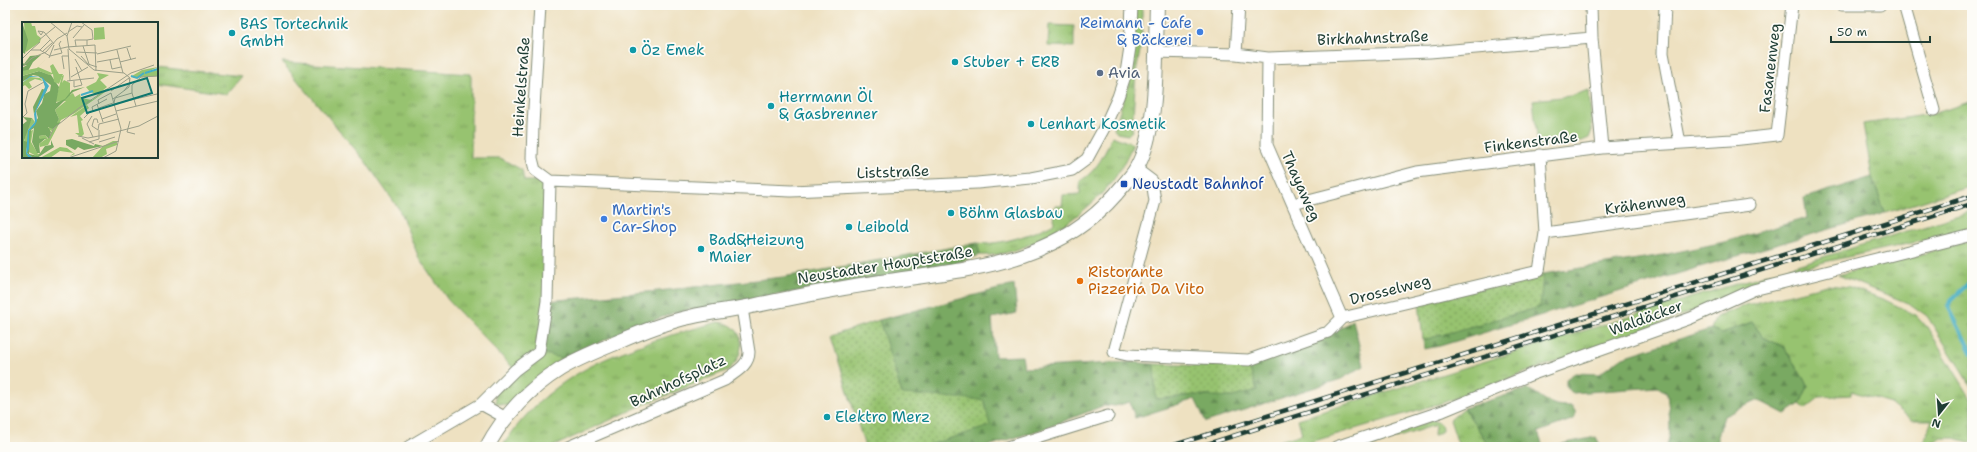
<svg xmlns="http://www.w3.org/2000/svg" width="1977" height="452" font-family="'Shantell Sans',sans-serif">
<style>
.grass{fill:url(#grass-tufts);stroke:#5b8052}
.forest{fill:url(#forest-firs);stroke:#4c734b}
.park{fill:#97c370;stroke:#5b8052}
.garden{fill:url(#garden-dots);stroke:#5b8052}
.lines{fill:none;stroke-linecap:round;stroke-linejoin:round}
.stream{stroke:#46afc5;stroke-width:4}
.minor-casing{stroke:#868f7a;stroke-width:13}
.tertiary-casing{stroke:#868f7a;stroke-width:16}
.minor{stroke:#fff;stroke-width:11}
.tertiary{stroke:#fff;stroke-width:14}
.rail-casing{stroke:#1f3d34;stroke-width:4.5}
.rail{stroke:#fdfcf7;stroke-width:3;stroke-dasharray:9;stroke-linecap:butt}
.shop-dot{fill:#3f7fe0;stroke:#fdfcf7;stroke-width:1.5}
.culture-dot{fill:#0f9aa8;stroke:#fdfcf7;stroke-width:1.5}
.service-dot{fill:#5c6f8a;stroke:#fdfcf7;stroke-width:1.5}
.transit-dot{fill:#1a4fb4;stroke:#fdfcf7;stroke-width:1.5}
.food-dot{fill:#e8710a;stroke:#fdfcf7;stroke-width:1.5}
.labels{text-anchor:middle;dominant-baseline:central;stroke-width:3.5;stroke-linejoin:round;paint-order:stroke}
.shop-label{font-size:15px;fill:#366cbe;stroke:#fdfcf7;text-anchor:end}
.culture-label{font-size:15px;fill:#0d838f;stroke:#fdfcf7;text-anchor:start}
.street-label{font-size:15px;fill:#1f3d34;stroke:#fdfcf7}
.service-label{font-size:15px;fill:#4e5e75;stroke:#fdfcf7;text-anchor:start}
.transit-label{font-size:15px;fill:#164399;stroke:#fdfcf7;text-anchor:start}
.food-label{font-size:15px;fill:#c56008;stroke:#fdfcf7;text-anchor:start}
.inset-river{fill:none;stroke:#46afc5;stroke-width:2}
.inset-road{fill:none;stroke:#9b9f89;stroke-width:1}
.view{fill:#0f766e;fill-opacity:0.15;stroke:#0f766e;stroke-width:2}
.inset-edge{fill:none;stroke:#1f3d34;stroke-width:2}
</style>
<defs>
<pattern id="grass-tufts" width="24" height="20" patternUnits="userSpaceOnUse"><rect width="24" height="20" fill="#97c370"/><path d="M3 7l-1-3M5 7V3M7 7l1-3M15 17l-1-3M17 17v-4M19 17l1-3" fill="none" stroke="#7ba05d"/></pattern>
<pattern id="forest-firs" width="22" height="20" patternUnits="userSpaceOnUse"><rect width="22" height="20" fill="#79a962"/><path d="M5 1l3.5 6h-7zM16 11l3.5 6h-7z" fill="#638b52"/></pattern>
<pattern id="garden-dots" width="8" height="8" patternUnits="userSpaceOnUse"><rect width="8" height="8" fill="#97c370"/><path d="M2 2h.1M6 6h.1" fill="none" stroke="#7ba05d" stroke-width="1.8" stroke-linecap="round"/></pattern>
</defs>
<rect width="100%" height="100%" fill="#fdfcf7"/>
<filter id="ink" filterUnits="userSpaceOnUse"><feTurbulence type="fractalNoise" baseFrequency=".025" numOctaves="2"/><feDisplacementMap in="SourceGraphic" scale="8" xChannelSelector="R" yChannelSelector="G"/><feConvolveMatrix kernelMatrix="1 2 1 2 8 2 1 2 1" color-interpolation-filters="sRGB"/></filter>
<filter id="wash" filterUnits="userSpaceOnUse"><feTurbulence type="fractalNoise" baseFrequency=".012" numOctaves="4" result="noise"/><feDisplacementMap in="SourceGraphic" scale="16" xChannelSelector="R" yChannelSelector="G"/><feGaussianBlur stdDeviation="0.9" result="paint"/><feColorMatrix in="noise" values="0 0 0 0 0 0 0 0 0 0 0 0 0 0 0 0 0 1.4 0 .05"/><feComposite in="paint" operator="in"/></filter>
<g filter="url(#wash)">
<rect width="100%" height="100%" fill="#eee1c1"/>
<path class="grass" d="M1136 5H1142V40L1136 72 1132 131 1128 135 1117 133 1114 129 1130 79Z
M1049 25 1074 26V47L1048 46Z
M282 62 471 74V158H500L522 170 524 181H550L547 301 564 359 508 406 496 403 495 388 515 370 448 300 419 258 399 209 365 161Z
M157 67 242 76 227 94 157 84Z
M1972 101V186L1885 213 1872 177 1863 124 1933 114Z
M1112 136 1133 144C1126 159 1118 176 1106 189 1079 219 1022 259 980 255L977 243C999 246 1034 234 1054 223L1055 206H1062L1063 195 1080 194V181C1097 171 1105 154 1112 136Z
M1972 211V230L1824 262 1754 283 1691 312 1445 402 1294 447H1260L1302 434 1298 419Z
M1972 240V387L1927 316 1910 304 1838 275 1926 253Z
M1827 285 1850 287 1885 300 1916 315 1927 327 1972 400V443L1955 438H1941L1922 447 1932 420H1911L1890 403 1851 391V395L1820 397 1805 409 1800 404 1808 386 1784 347 1763 337 1752 322 1722 333 1711 329 1716 317 1746 305Z
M718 322C747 324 747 355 728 370L638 407 552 447H502C555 365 630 347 718 322Z
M1464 408 1490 447H1459L1450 420Z
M1433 420C1439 423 1442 424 1442 431L1434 436 1435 425 1369 447H1356Z"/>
<path class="forest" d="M1872 177 1885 213 1710 264 1440 346 1424 349 1423 340 1540 307 1543 274 1663 255 1724 242 1807 218 1804 198Z
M977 243 980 255 949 266 676 312 620 333 564 359 539 352 547 301 658 291 783 277Z
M1014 285 1017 313 992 318 995 357 1022 356 1024 368 1130 362 1154 364 1156 399 1195 395 1233 397 1257 390 1248 364 1322 340 1353 320 1364 366 1341 379 1206 422 1195 399 1135 418 1130 402 1115 406 1105 405 1049 427 985 447H922L989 426 902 394 879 320Z
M1752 322 1763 337 1784 347 1808 386 1800 404 1785 414 1758 400 1724 416 1715 447H1665C1674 437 1668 406 1667 393L1658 387 1573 393 1566 388V379L1575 373 1599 374 1623 357 1711 329 1722 333Z
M1527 389C1536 392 1541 398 1549 402 1556 406 1564 406 1572 406L1576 413 1574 419 1538 432 1543 447H1490L1464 408Z
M1596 437 1601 447H1546Z"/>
<path class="park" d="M1589 90 1592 130 1589 138 1582 141 1538 146 1533 100 1570 96Z"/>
<path class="garden" d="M1543 274 1540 307 1423 340 1419 303Z
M879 320 902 394 984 400 990 426 922 447H865L831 336Z
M1154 364 1203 366 1248 364 1257 390 1233 397 1195 395 1156 399Z"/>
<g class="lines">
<path class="stream" d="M1972 280 1951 300 1948 306 1972 354"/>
</g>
</g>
<g filter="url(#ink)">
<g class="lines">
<defs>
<path id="minor" d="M540 5 533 125 532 158 535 170 550 181 791 191 977 183 1031 178 1072 170 1087 159 1104 128 1118 97 1126 73 1130 47 1132 5
M1591 5 1592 38 1602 148
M1665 5 1663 53 1680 143
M1842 5H1880
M1904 5 1934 110
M1155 52 1236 54 1268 58 1430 52 1592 38
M1236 54 1239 5
M1268 58 1267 145 1342 318
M1136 169 1152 181 1155 201 1114 352 1127 355 1249 360 1328 332 1342 318 1539 271 1545 233 1540 155
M1293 204 1417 172 1602 148 1732 140 1777 135 1792 5
M1545 233 1750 205
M481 404 506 418
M408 447 481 404 515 370 539 352 547 301 550 181
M568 447 725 380C735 372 749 366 749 352L742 308
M1008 447 1108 416
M1336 447 1443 411 1530 375 1691 318 1753 290 1972 235"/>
<path id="tertiary" d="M487 447C503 416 531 387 560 369 578 358 599 350 618 342 641 332 666 322 690 317 710 312 732 310 752 306 795 297 838 288 881 282 968 269 1054 265 1116 194 1122 186 1131 178 1136 169 1160 127 1155 53 1157 5"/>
</defs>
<use href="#minor" class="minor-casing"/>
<use href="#tertiary" class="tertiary-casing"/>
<use href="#minor" class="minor"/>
<use href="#tertiary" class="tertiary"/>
<defs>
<path id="rail" d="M1168 447 1972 196
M1198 447 1972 204"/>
</defs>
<use href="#rail" class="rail-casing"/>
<use href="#rail" class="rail"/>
</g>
</g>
<g class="shop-dot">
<circle cx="1200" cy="32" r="4"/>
<circle cx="604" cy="219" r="4"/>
</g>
<g class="culture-dot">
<circle cx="232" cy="33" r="4"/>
<circle cx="633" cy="50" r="4"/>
<circle cx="955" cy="62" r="4"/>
<circle cx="771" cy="106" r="4"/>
<circle cx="1031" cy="124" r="4"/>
<circle cx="951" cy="213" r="4"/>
<circle cx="849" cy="227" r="4"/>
<circle cx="701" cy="249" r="4"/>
<circle cx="827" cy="417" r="4"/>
</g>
<circle class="service-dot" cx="1100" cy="73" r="4"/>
<rect class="transit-dot" x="1120" y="180" width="8" height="8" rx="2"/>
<circle class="food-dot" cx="1080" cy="281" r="4"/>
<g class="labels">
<g class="shop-label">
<text x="1192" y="23">Reimann - Cafe<tspan x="1192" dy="17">&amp; Bäckerei</tspan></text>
<text x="612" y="210" text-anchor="start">Martin's<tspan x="612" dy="17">Car-Shop</tspan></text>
</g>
<g class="culture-label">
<text x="240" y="24">BAS Tortechnik<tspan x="240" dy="17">GmbH</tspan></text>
<text x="641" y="50">Öz Emek</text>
<text x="963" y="62">Stuber + ERB</text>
<text x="779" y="97">Herrmann Öl<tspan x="779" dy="17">&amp; Gasbrenner</tspan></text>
<text x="1039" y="124">Lenhart Kosmetik</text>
<text x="959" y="213">Böhm Glasbau</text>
<text x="857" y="227">Leibold</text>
<text x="709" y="240">Bad&amp;Heizung<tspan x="709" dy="17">Maier</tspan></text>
<text x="835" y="417">Elektro Merz</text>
</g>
<g class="street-label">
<text transform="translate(1373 38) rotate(-2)">Birkhahnstraße</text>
<text transform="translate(1770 68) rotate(-83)">Fasanenweg</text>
<text transform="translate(521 87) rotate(-86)">Heinkelstraße</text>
<text transform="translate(1531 142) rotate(-7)">Finkenstraße</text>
<text transform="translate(893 172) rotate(-2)">Liststraße</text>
<text transform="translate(1301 186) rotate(66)">Thayaweg</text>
<text transform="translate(1645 204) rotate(-8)">Krähenweg</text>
<text transform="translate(885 265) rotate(-9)">Neustadter Hauptstraße</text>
<text transform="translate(1390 290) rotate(-14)">Drosselweg</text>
<text transform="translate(1646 318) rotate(-20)">Waldäcker</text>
<text transform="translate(678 381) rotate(-25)">Bahnhofsplatz</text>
</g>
<g class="service-label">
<text x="1108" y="73">Avia</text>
</g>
<g class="transit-label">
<text x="1132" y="184">Neustadt Bahnhof</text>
</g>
<g class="food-label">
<text x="1088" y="272">Ristorante<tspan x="1088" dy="17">Pizzeria Da Vito</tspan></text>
</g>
</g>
<g transform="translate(22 22)">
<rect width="136" height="136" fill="#eee1c1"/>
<path d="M2 0H9L10 4H13L15 13 19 16 18 20 4 30ZM136 45 123 51 136 48V54L112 56 110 54 120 48ZM75 51 87 53 78 58 85 65 80 69 86 66 83 70 53 91 39 98 26 123 18 125 17 122 24 117H18L17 114 23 113 26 117 30 109 25 107 29 104 31 107 37 97 33 88 44 79 33 80 40 54 42 53 40 61 42 58 48 61V73L51 71 53 75 58 72 59 76 70 78 77 73 68 70 64 65 74 60 77 55ZM8 55 18 56 21 59 13 57 7 60 10 65 7 67 3 63 0 65V61ZM65 83 67 86 58 94 61 98 59 99 62 112 59 115 53 111H57L55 93 48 95ZM10 96 13 100 6 108V120H2L5 107ZM11 108 9 120 16 132 20 131 16 135 7 130 8 109ZM91 119H95V123L84 127 85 132 78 136H70L81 124ZM38 125 45 126 53 132 48 134 52 131 38 129 28 136H18Z" fill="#97c370"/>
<path d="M0 0 6 18 3 32 0 30ZM19 33 11 40 6 49H0V46L5 43 0 44V40L2 42 8 34ZM17 49 29 53 37 65 34 81 43 77 50 68 63 65 51 70 33 88 37 97 35 101 39 100 31 107 26 105 29 110 27 117 23 113 17 114 18 117 24 116 17 122 18 131H15L10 120 12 106 9 108 7 132 16 134 23 124 29 123V118L32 125 15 136H11L5 131 7 109 16 96 14 89 20 81 22 73 12 92 11 85 20 67 25 68 23 72 28 69 29 63 16 54 11 53 0 60V54ZM1 95 10 96 2 119 6 120 4 130 7 136H0V103L5 99ZM50 117 72 124 73 122 81 124 62 128 56 125 53 128 44 123V118Z" fill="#79a962"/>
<path d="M82 5 83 17 72 18V6Z" fill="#97c370"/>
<path d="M24 37 16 45 30 51 28 44 31 42 37 52H41L37 62 32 60 31 52 27 53 17 49 0 54V49L15 46Z" fill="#97c370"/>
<path d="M8 54 19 55 21 56 27 64 14 89 15 99 13 103 7 109V127L5 131 11 136H7L4 132 6 108 13 100 12 92 23 65 20 56 17 55H8L0 61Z" fill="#46afc5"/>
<path class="inset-river" d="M123 51 136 47M109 54 115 56 122 51M59 73 71 69"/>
<path class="inset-road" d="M28 0 45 14M50 0 45 14 47 27 72 48 102 51 108 56 107 65 91 77M59 0 70 8 71 17 65 18V23M21 10 19 13 16 9 22 10 32 22M46 10 55 4 60 5M51 16 62 3M17 18 33 5M39 19 37 22 40 31M54 24 53 18H65M61 24 67 42M45 25 73 23 74 49M105 26 109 38M46 27 48 59M9 28 18 20M18 28 28 18M32 28 45 25M95 28 101 51M21 29 30 21M54 30 75 31M75 32 109 24M59 34 66 42 75 45M1 36 9 28H18L28 34 40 31M27 36 32 23M53 37 60 49M88 38 90 47 99 45M75 40 97 36M98 40 114 36M0 45 10 36 24 30 35 17 45 11M42 47 40 34H46M49 55 66 45M45 59 72 56M52 59V65L60 63 54 45M89 69 107 56 108 61 102 69M110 71V63L119 55 136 54M92 81 93 76 110 71 114 84M75 82 81 100M77 82 76 78 89 71 99 107 94 129 81 136M92 82 135 72M77 86 91 81M71 89 70 85 85 77M94 89 136 79M70 94 65 102 71 115M0 96 5 91 3 82 6 69 22 60M62 96 68 90 77 87M80 97 94 92M108 99 105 110 113 112M76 101 75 97H72L70 104 76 108 77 102M77 102 97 97M56 114 66 116 82 113 117 104 136 94M27 116 32 106 57 86 109 51 132 43M60 116 72 122M67 120 77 117V108M77 120 93 115M46 136 97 119"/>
<path class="view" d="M125 56 130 71 65 91 60 76Z"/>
<rect width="136" height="136" class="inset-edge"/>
</g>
<rect width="1977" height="452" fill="none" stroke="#fdfcf7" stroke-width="20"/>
<g transform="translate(1939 414) rotate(197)" stroke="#fdfcf7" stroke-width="3" paint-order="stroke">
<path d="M0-3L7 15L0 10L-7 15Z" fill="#1f3d34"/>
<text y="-6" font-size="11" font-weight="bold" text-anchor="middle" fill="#1f3d34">N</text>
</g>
<path d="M1831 36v6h99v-6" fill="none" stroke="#1f3d34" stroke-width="2"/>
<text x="1837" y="36" font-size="12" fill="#1f3d34" stroke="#fdfcf7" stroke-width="3" paint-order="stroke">50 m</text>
</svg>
